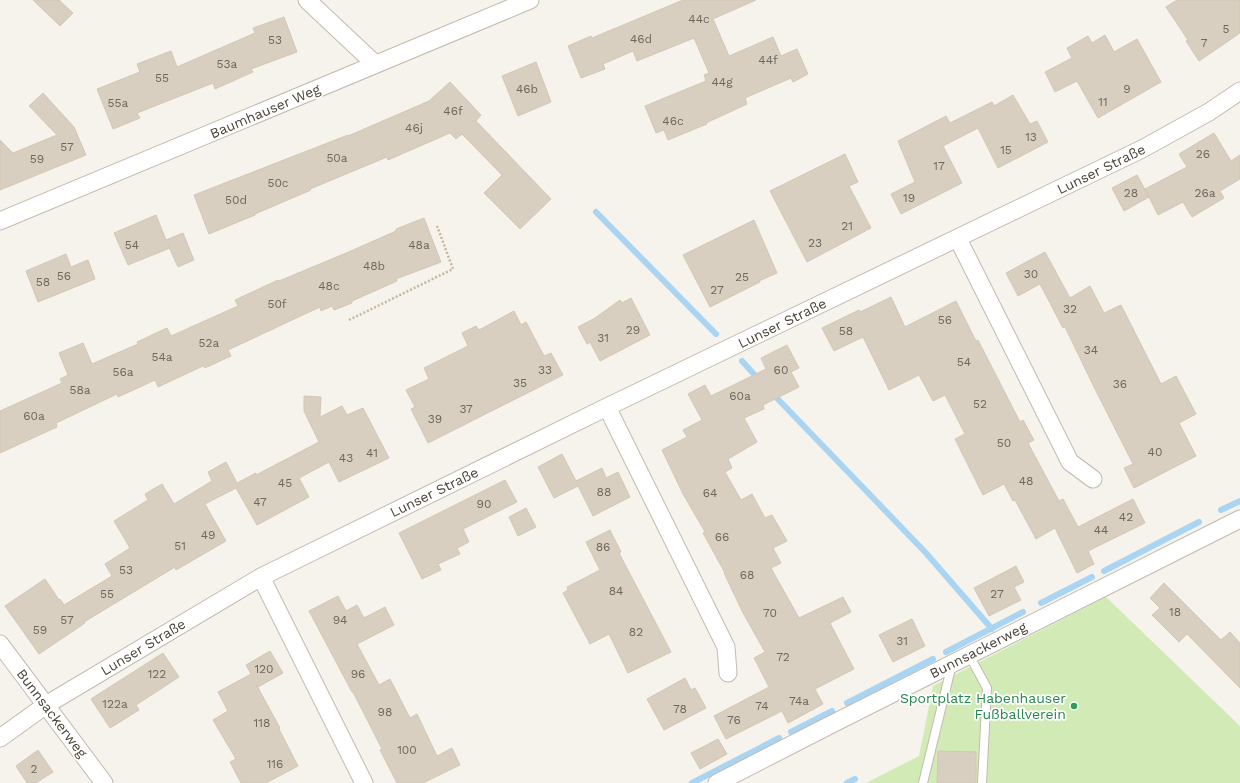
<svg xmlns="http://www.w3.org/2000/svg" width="1240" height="783" font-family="'Work Sans',sans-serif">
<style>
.green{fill:#d2eab5}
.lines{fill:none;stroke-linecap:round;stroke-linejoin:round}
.stream{stroke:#a9d4f2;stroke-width:6}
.building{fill:#d8cfc1;stroke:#d3c7b4}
.lane-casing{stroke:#c2bbae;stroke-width:10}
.street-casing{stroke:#c2bbae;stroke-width:19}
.path{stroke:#c4b79f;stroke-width:2.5;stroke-dasharray:2 2;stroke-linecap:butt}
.lane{stroke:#fff;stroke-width:8}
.street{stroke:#fff;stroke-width:17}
.leisure-dot{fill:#2e9e5b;stroke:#fff;stroke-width:1.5}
.labels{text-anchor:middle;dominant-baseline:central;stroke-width:3.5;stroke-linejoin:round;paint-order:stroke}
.number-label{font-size:12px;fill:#6e675b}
.street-label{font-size:14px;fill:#4b4439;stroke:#fff}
.leisure-label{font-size:14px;fill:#27864d;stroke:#fff;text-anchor:end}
</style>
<rect width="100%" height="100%" fill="#f6f3ec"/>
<path class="green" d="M1106 597 1240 726V783H866L919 756 933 686Z"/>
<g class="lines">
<path class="stream" d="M596 212 716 334
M742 361 760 381
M772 393 926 553 992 629
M1221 510 1240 501
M1104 571 1199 522
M1041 603 1092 577
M946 652 1023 612
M847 703 933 659
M791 732 832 711
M692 783 779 738
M847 783 855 779"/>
</g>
<path class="building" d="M33 0H59L73 13 60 26Z
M683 0H756L713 19 729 56 773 37 781 56 797 49 808 74 793 82 791 78 745 98 747 104 706 123 707 124 668 140 664 130 656 133 645 106 706 81 704 75 709 73 694 38 637 61 633 51 603 64 605 69 581 78 568 46 591 36 592 38Z
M1177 0H1240V33L1199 61 1186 41 1188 40 1166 7Z
M284 17 297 52 251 69 253 72 215 89 213 83 137 113 140 118 113 129 97 89 140 72 137 64 171 51 177 67 255 33 253 28Z
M1105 35 1114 52 1137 39 1161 82 1098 118 1077 81 1055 92 1045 72 1072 58 1067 48 1088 36 1092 43Z
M536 62 551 102 518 116 502 76Z
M450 82 481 115 476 121 551 199 520 229 484 193 502 175 462 134 456 139 450 133 388 160 387 157 310 189 311 190 255 214V215L209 234 194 195 348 135V136L429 101Z
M43 93 74 127 86 155 0 190V140L13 153 57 135 29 106Z
M1013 95 1030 124 1037 121 1048 142 998 168 978 128 943 146 962 183 901 214 891 194 915 182 898 141 946 116 950 123 992 102 994 106Z
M1214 133 1231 161 1240 155V179L1220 191 1224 198 1192 217 1183 202 1158 215 1145 189 1187 167 1179 154Z
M845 154 858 182 849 186 871 228 807 262 770 191Z
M1137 175 1149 197 1124 211 1112 188Z
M156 215 166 240 183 233 194 260 178 267 168 245 170 248 128 265 114 233Z
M424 218 441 262 396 279 397 281 352 301V303L334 310 332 306 321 311 320 307 228 350 231 356 205 368 203 366 158 387 155 380 118 397 117 394 56 423 57 427 0 453V411L62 383 60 379 68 375 59 353 83 343 92 364 138 344 137 342 167 328 171 336 238 306 235 300 278 280 279 281 351 251 396 231V229Z
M754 220 777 273 759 281 760 282 710 307 683 255Z
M1045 252 1070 298 1090 286 1104 313 1121 305 1161 384 1176 376 1196 414 1179 423 1196 456 1134 488 1124 468 1133 464 1093 385 1065 327 1063 328 1040 284 1018 296 1006 273Z
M66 254 71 267 88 260 95 279 38 302 26 271Z
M891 297 905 327 956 301 976 341 978 340 1020 422 1023 420 1034 440 1028 443 1059 501 1063 499 1078 527 1133 499 1145 523 1088 551 1094 564 1077 573 1055 528 1036 539 1015 500 1013 501 1004 484 983 495 955 439 965 434 945 395 933 401 919 375 889 390 863 337 834 351 822 328 859 310 860 312Z
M631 298 650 335 600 361 590 342 587 344 578 327 595 318 620 300 622 303Z
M514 311 521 325 526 322 544 356 551 353 563 375 428 443 411 409 415 407 406 390 429 379 424 368 468 346 462 333 476 326 479 330Z
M787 345 799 368 791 372 799 387 763 405 764 409 744 418 757 442 728 459 732 468 725 472 741 500 752 494 765 518 772 515 787 541 773 548 781 563 771 568 799 618 843 597 851 612 830 623 854 669 815 689 823 704 788 723 782 711 726 739 714 716 769 687 754 658 765 652 743 613 724 573H725L703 533 705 532 683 494 662 450 687 437 683 430 702 420 688 394 705 385 711 396 766 369 761 358Z
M304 396 321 397 320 417 342 406 347 415 363 408 389 458 339 482 329 462 299 478 309 497 257 525 236 488 205 504 226 541 176 570 175 567 84 622 85 623 39 654 5 606 45 579 59 600 60 599 64 605 112 576 105 564 130 548 114 521 148 500 145 494 162 484 174 504 212 481 208 472 226 462 237 483 256 473V475L319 442 304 411Z
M562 454 576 481 602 468 606 478 618 472 630 497 593 516 578 486 554 498 538 467Z
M505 480 517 502 463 529 469 542 457 548 460 554 438 564 441 570 422 579 399 533Z
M526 508 536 527 518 536 509 517Z
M610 530 621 552 619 553 671 652 628 673 609 634 590 644 563 593 568 590 567 587 600 570 586 542Z
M1016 566 1024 582 1014 587 1021 600 989 616 974 588Z
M1164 583 1221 640 1230 632 1240 643V688L1187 634 1179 642 1152 615 1160 608 1150 598Z
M338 596 346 611 357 605 364 618 385 607 394 625 357 644 379 685 390 679 410 718 417 714 437 756 452 748 460 765 423 783H397L380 750 382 749 353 692H352L309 611Z
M912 619 925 646 893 662 879 635Z
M270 651 283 673 258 687 256 684 280 728 279 729 298 766 266 783H241L230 762 236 759 213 720 228 711 218 692 251 674 246 665Z
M163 653 179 677 136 705 139 710 110 728 91 699Z
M685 678 691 690 695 688 706 708 664 730 647 699Z
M718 739 727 754 700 769 691 753Z
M38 750 53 772 36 783H27L16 766Z
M938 751 976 752V783H937Z"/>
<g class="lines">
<defs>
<path id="lane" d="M969 655 987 688 982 783
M923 783 952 664"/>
<path id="street" d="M307 0 375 64
M0 221 530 0
M958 239 1070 462 1093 479
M607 407 726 647 728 673
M261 577 364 783
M0 644 104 783
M0 738 46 705 261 577 607 407 1142 149 1209 112 1240 91
M717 783 834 723 1240 519"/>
</defs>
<use href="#lane" class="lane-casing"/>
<use href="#street" class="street-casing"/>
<path class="path" d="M349 320 453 269 437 226"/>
<use href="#lane" class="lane"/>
<use href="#street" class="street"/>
</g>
<circle class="leisure-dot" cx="1074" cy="706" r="4"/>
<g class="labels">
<g class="number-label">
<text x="699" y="19">44c</text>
<text x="1226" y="29">5</text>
<text x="641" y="39">46d</text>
<text x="275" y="40">53</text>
<text x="1204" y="43">7</text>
<text x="768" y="60">44f</text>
<text x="227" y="64">53a</text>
<text x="162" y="78">55</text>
<text x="722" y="82">44g</text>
<text x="527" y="89">46b</text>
<text x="1127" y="89">9</text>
<text x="1103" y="102">11</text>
<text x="118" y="103">55a</text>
<text x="453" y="111">46f</text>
<text x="673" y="121">46c</text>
<text x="414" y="128">46j</text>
<text x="1031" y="137">13</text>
<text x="67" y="147">57</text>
<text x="1006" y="150">15</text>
<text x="1203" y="154">26</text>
<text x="337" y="158">50a</text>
<text x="37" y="159">59</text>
<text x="939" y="166">17</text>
<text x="278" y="183">50c</text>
<text x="1131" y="193">28</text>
<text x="1205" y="193">26a</text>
<text x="909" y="198">19</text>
<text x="236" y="200">50d</text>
<text x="847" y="226">21</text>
<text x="815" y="243">23</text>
<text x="132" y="245">54</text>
<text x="419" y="245">48a</text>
<text x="374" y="266">48b</text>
<text x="1031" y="274">30</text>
<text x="64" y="276">56</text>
<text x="742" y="277">25</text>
<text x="43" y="282">58</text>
<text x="329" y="286">48c</text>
<text x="717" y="290">27</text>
<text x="277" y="304">50f</text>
<text x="1070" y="309">32</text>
<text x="945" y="320">56</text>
<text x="633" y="330">29</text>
<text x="846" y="331">58</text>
<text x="603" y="338">31</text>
<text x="209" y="343">52a</text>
<text x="1091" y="350">34</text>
<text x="162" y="357">54a</text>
<text x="964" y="362">54</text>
<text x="545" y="370">33</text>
<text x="781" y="370">60</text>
<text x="123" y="372">56a</text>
<text x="520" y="383">35</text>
<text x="1120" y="384">36</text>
<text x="80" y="390">58a</text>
<text x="740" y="396">60a</text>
<text x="980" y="404">52</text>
<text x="466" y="409">37</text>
<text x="34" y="416">60a</text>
<text x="435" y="419">39</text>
<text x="1004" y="443">50</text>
<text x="1155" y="452">40</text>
<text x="372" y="453">41</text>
<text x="346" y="458">43</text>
<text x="1026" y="481">48</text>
<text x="285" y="483">45</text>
<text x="604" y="492">88</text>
<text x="710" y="493">64</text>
<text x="260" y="502">47</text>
<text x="484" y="504">90</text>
<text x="1126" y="517">42</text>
<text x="1101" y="530">44</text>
<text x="208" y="535">49</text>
<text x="722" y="537">66</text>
<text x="180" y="546">51</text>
<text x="603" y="547">86</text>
<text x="126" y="570">53</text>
<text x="747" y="575">68</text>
<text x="616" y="591">84</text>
<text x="107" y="594">55</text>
<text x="997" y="594">27</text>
<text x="1175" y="612">18</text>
<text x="770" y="613">70</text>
<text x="67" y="620">57</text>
<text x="340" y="620">94</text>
<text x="40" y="630">59</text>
<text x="636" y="632">82</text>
<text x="902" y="641">31</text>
<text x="783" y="657">72</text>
<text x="264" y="669">120</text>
<text x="157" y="674">122</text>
<text x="358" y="674">96</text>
<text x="799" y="701">74a</text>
<text x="115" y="704">122a</text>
<text x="762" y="706">74</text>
<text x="680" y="709">78</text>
<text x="385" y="712">98</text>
<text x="734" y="720">76</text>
<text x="262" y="723">118</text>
<text x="407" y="750">100</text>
<text x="275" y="764">116</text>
<text x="34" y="769">2</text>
</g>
<g class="street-label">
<text transform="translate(265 111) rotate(-23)">Baumhauser Weg</text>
<text transform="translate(1101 169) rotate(-26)">Lunser Straße</text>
<text transform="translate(782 323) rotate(-26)">Lunser Straße</text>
<text transform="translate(434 492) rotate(-26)">Lunser Straße</text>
<text transform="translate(143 647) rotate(-31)">Lunser Straße</text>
<text transform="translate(978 650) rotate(-27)">Bunnsackerweg</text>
<text transform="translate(52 713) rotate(53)">Bunnsackerweg</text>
</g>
<g class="leisure-label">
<text x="1066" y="698">Sportplatz Habenhauser<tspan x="1066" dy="16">Fußballverein</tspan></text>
</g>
</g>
</svg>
